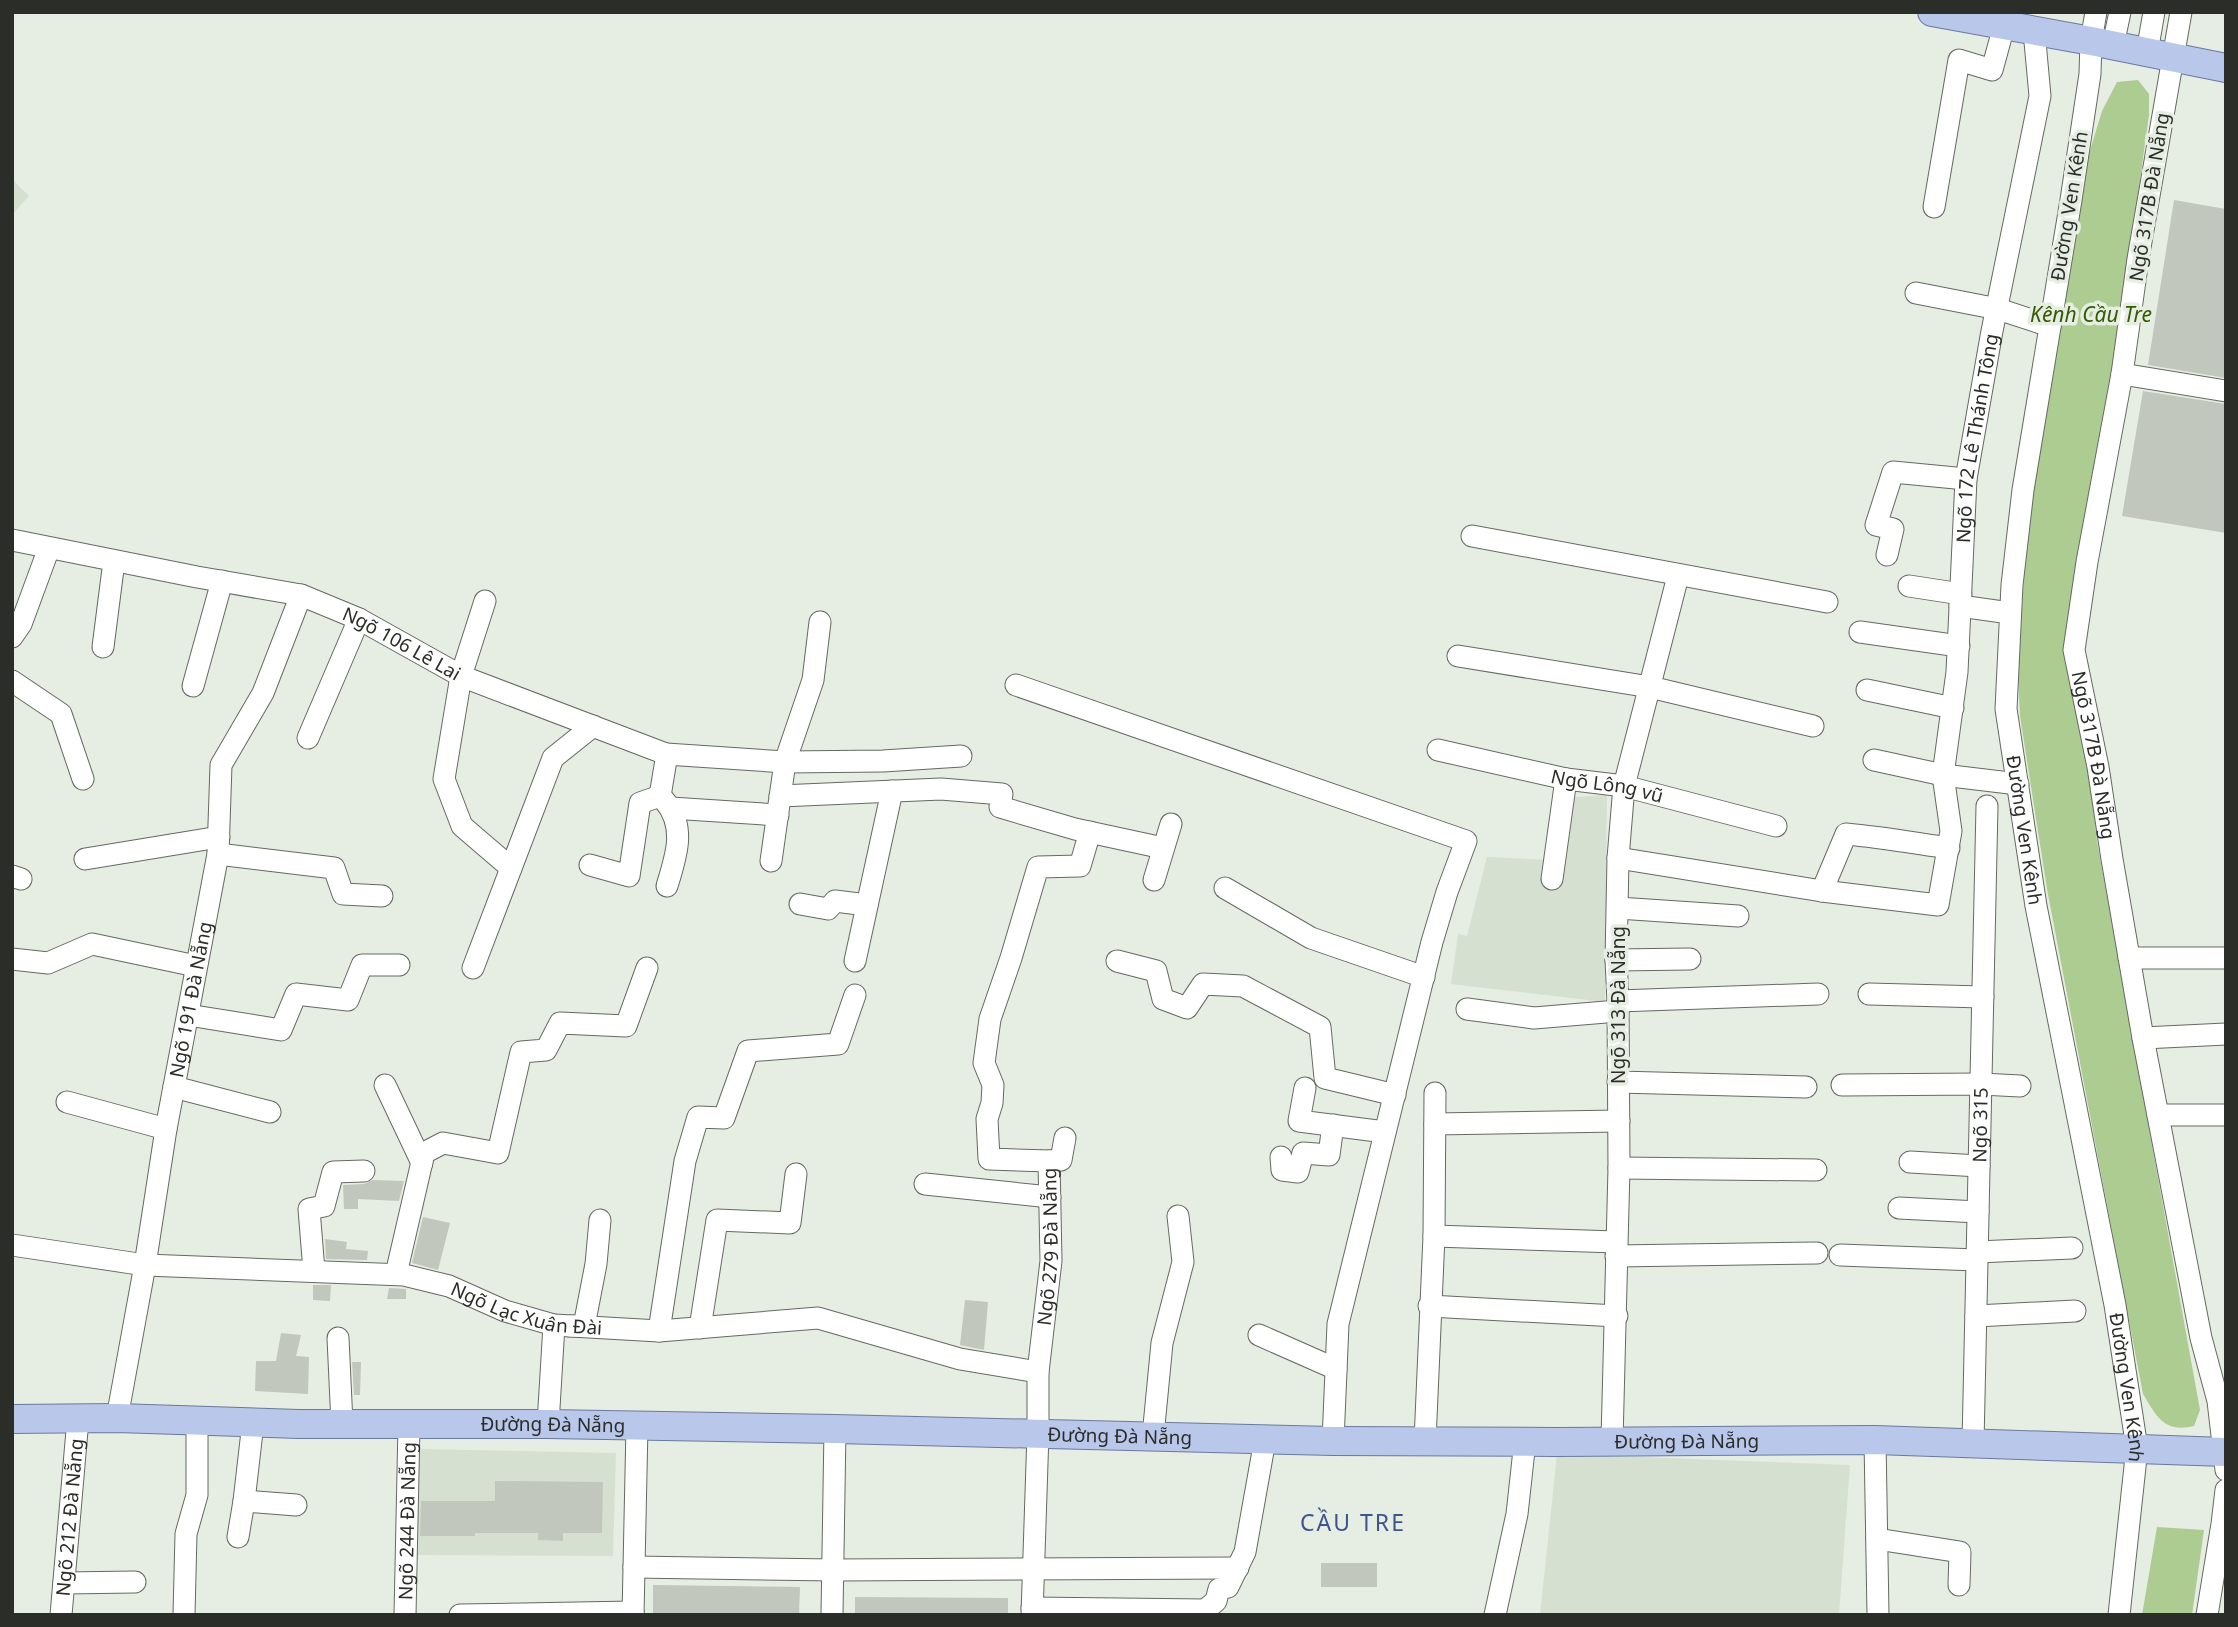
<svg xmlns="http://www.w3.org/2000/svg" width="2238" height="1627" font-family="'Noto Sans',sans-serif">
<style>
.built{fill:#d6e0d0}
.water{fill:#accc91}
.building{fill:#c1c7bc}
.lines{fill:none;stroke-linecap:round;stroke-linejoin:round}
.minor-casing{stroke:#646a60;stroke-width:23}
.major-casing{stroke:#69799e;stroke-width:30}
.minor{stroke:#fff;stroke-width:21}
.major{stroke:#b9c7eb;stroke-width:28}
.labels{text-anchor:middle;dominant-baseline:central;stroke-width:7;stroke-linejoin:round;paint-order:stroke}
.street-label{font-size:19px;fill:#2a2d28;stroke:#e6ede2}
.water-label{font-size:21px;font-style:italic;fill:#355a00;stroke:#e6ede2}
.quarter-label{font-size:23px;letter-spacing:2px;fill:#3f538e;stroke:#e6ede2}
</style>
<rect width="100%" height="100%" fill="#e6ede2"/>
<path class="built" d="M12 179 29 196 12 215Z
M1607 795 1605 1002 1451 984 1458 934 1467 936 1487 857 1552 860 1562 798Z
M417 1449 616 1453 613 1556 413 1555Z
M1557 1454 1850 1465 1839 1615H1540Z"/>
<path class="water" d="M2138 80 2149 94V115L2071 676 2092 797 2097 841 2200 1410 2194 1426C2164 1433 2157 1417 2143 1394L2047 889 2020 716 2018 678 2026 539 2082 177 2102 111 2117 82Z
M2157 1527 2204 1530 2192 1615H2142Z"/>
<path class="building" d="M2174 200 2226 209V378L2148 365Z
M2143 391 2226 404V533L2122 516Z
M373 1180 404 1181 399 1201 358 1199V1209H344L343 1185 364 1184Z
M423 1217 450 1223 438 1270 412 1263Z
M325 1239 347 1242 346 1249 368 1251 367 1260 326 1259Z
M313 1285H331L330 1301 313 1300Z
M389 1288 406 1289V1299H387Z
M965 1300 988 1302 984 1350 960 1345Z
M281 1333 301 1335 296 1356 309 1357 308 1394 255 1391 256 1361H276Z
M352 1362H361L360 1395H354Z
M495 1481 603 1482 602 1533H563V1541L538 1540V1533H475V1536H420L421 1501H495Z
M1321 1563H1377V1587H1321Z
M653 1585 800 1587 799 1615H653Z
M855 1597 1008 1598V1615H855Z"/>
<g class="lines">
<defs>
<g id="minor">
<path id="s1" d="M2096 12 2091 41 2090 74 2071 200 2023 490 2012 585 2006 709 2036 906 2115 1305 2137 1448 2119 1615"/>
<path id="s2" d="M2181 12 2138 259 2122 374 2087 562 2074 650 2098 767 2112 859 2143 1038 2201 1338 2218 1401 2226 1470"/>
<path d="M2113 45 2120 12"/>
<path d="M2147 52 2154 12"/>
<path d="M1934 207 1959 60 1992 70 2004 26"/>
<path d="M1916 293 1998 309 2050 326"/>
<path d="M2122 374 2226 391"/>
<path d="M1472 536 1827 602"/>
<path id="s3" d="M12 540 197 577 301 595 359 619 461 676 666 754 785 762 883 761 961 756"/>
<path d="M1887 555 1893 529 1876 525 1893 472 1966 479"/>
<path d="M1909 586 1961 594"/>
<path d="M485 601 461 676 444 779 462 826 511 868"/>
<path d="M1960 606 2010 613"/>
<path d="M1860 632 1959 646"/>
<path d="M12 637 21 624 49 548"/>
<path d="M103 647 114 561"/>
<path d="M1458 656 1650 687 1813 726"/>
<path d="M12 681 61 714 83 779"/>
<path d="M1016 685 1466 841 1447 892 1432 942 1338 1324 1333 1441"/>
<path d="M193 686 222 581"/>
<path d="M1867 690 1953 708"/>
<path d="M308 738 359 619"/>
<path id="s4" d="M1438 750 1566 779 1624 786 1776 826"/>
<path d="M1874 760 1943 775 2018 784"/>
<path d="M660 796 667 754"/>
<path d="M780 796 941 789 1002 794 1000 807 1075 829 1163 848"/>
<path d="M664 800C687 827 676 856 667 886"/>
<path d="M671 808 778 815"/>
<path d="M218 854 334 868 343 894 382 896"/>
<path id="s5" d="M1618 858 1822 891 1938 905 1951 831 1943 775 1957 672 1966 479 1992 331 2040 96 2034 31"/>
<path d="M85 859 219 837"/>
<path d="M771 861 785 762 813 680 820 622"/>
<path d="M590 865 629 876 640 803 660 796"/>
<path d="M12 876 21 879"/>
<path d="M1552 879 1566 779"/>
<path d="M1154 880 1171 824"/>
<path d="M1225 888 1311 938 1424 977"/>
<path d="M1822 891 1846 834C1881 837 1914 843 1949 848"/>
<path d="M800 904 828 909 835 901 867 905"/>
<path d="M1618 908 1738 916"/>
<path d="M2129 958H2226"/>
<path d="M12 959 48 963 92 944 196 966"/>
<path d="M1616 960 1690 959"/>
<path d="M855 961 892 791"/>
<path d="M1117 961 1156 971 1163 999 1187 1008 1203 984 1243 986 1320 1027 1325 1078 1395 1095"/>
<path d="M473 968 553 758 593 726"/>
<path d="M1869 994 1983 997"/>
<path d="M1618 1001 1818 994"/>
<path d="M1467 1009 1534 1018 1618 1011"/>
<path d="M188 1015 281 1030 296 994 348 1000 362 965H399"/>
<path d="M2143 1038 2226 1034"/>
<path d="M1618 1082 1806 1087"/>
<path d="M385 1085 422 1163"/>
<path d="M1842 1085 1981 1084 2020 1086"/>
<path d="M174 1087 270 1112"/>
<path d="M1305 1088 1299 1121 1385 1132"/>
<path d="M67 1102 166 1129"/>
<path d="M2158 1115H2226"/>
<path d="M1435 1124 1619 1121"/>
<path d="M1281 1157 1282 1170 1298 1172 1303 1153 1329 1155 1333 1125"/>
<path d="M1049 1161 1061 1160 1065 1138"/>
<path d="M1910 1162 1979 1166"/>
<path d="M1619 1168 1816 1170"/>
<path d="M925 1184 1050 1197"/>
<path d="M1899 1208 1978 1212"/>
<path d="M1434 1236 1616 1242"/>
<path id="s6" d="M12 1245 145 1265 404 1275 449 1286 505 1311 554 1325 659 1331 818 1318 960 1359 1038 1372"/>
<path d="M1977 1252 2072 1248"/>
<path d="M1840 1255 1977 1260"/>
<path d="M1616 1256 1817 1253"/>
<path d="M314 1271 309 1209 324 1206 333 1172 364 1171"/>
<path d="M396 1274 424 1153 443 1143 498 1153 521 1052 546 1050 560 1023 626 1026 647 968"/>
<path d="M1429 1306 1617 1316"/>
<path d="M1976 1316 2075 1311"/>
<path d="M570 1326H584L596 1264 600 1220"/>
<path d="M700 1328 717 1220 790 1223 796 1174"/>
<path d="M659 1331 685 1161 698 1117 724 1118 748 1051 838 1044 855 995"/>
<path d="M1259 1335 1336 1369"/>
<path d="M338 1338 342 1424"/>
<path id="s7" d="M117 1418 145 1265 166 1129 218 854 221 765 263 693 301 595"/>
<path d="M548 1424 554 1325"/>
<path d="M1153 1436 1162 1343 1183 1262 1178 1216"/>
<path d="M1875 1440 1878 1615"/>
<path d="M1425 1441 1434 1236 1435 1093"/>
<path d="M1612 1441 1619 1168 1618 1001 1616 960 1618 858 1624 786 1678 576"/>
<path id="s8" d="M1973 1443 1987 806"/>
<path d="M244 1501 296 1505"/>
<path d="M238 1537 244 1501 253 1423"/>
<path d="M1877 1539 1960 1552 1959 1585"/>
<path d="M634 1567 834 1570 1238 1568"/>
<path d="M64 1583 135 1582"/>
<path d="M1032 1608 1205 1610 1216 1601 1219 1589 1228 1587 1245 1552 1265 1440"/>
<path id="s9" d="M61 1615 78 1419"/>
<path d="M184 1615 186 1534 197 1495V1421"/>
<path id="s10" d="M405 1615 409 1425"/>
<path d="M460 1615 633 1612"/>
<path d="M633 1615 637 1426"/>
<path d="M832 1615 835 1429"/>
<path id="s11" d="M1032 1615 1038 1433V1372L1051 1261 1049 1161 989 1159 987 1119 992 1103 993 1085 984 1063 990 1019 1011 958 1038 867 1080 866 1090 832"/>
<path d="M1495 1615 1517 1514 1525 1441"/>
<path d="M2207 1615 2222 1524 2226 1490"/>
</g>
<g id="major">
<path d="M1932 12 2091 41 2226 68"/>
<path id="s12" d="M12 1419 117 1418 299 1424H548L835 1429 1333 1441 1556 1442 1875 1440 2226 1452"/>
</g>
</defs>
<use href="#minor" class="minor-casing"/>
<use href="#major" class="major-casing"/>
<use href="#minor" class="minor"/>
<use href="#major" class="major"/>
</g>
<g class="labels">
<g class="street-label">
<text transform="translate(2149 197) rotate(-81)">Ngõ 317B Đà Nẵng</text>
<text transform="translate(2069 206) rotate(-81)">Đường Ven Kênh</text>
<text stroke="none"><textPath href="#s5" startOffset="794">Ngõ 172 Lê Thánh Tông</textPath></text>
<text stroke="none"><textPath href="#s3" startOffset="406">Ngõ 106 Lê Lai</textPath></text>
<text stroke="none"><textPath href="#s2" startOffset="754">Ngõ 317B Đà Nẵng</textPath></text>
<text stroke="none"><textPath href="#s4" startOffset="173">Ngõ Lông vũ</textPath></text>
<text stroke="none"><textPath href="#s1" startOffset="826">Đường Ven Kênh</textPath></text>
<text stroke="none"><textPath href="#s7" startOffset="425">Ngõ 191 Đà Nẵng</textPath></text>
<text transform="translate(1618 1005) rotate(-90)">Ngõ 313 Đà Nẵng</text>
<text stroke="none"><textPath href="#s8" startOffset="318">Ngõ 315</textPath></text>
<text stroke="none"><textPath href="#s11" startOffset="369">Ngõ 279 Đà Nẵng</textPath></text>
<text stroke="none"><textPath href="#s6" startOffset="522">Ngõ Lạc Xuân Đài</textPath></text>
<text stroke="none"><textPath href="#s1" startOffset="1393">Đường Ven Kênh</textPath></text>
<text stroke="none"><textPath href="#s12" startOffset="541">Đường Đà Nẵng</textPath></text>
<text stroke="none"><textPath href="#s12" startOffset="1108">Đường Đà Nẵng</textPath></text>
<text stroke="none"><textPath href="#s12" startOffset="1675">Đường Đà Nẵng</textPath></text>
<text stroke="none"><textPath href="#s9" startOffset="98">Ngõ 212 Đà Nẵng</textPath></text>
<text stroke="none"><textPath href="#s10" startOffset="94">Ngõ 244 Đà Nẵng</textPath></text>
</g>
<g class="water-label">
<text x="2091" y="314">Kênh Cầu Tre</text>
</g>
<g class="quarter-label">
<text x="1353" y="1522">CẦU TRE</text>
</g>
</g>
<rect width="2238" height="1627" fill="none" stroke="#2a2d28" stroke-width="28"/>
</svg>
